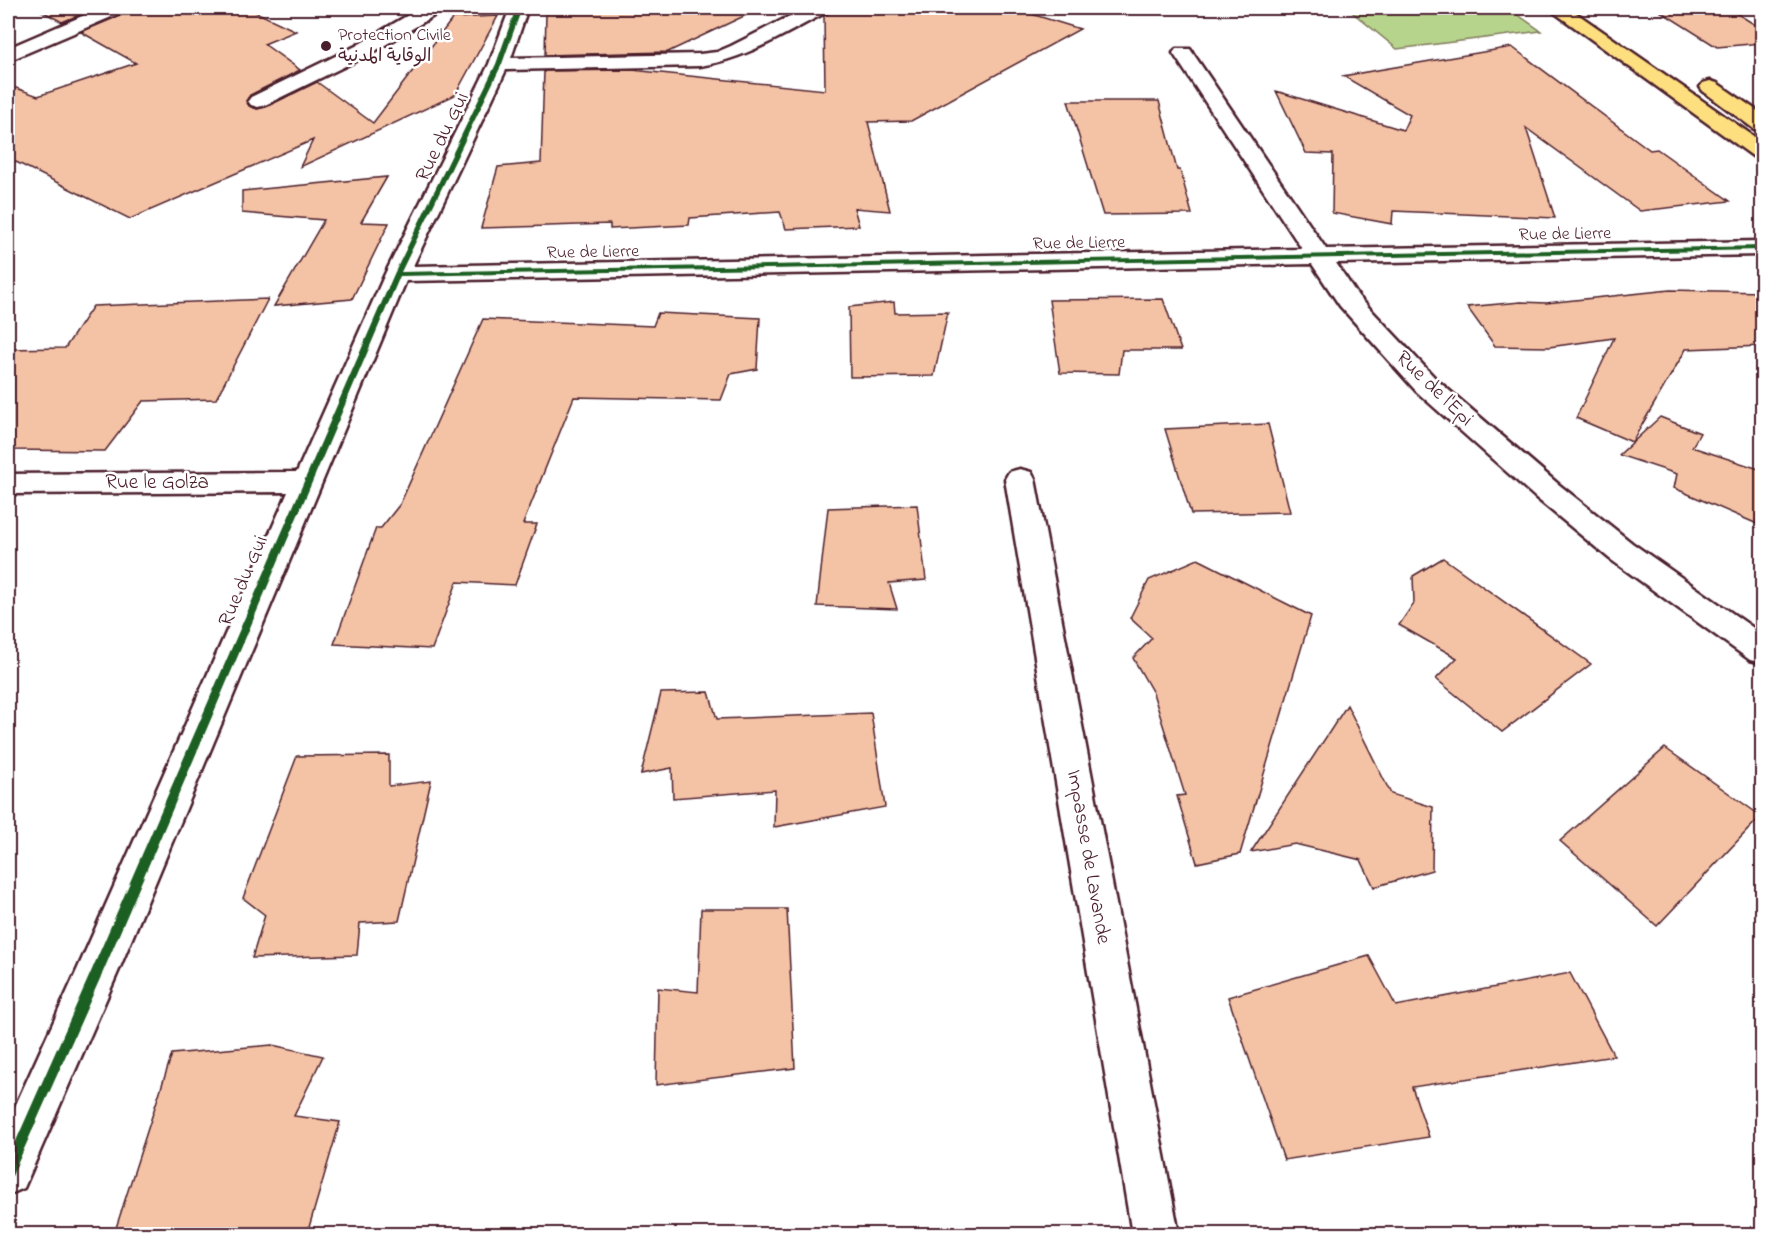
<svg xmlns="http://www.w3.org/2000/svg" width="1770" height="1242" font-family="'Indie Flower','Playpen Sans Arabic',sans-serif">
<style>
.green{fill:#b7d48d;stroke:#807a5c;stroke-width:1.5}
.building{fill:#f4c2a5;stroke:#4a1f2b;stroke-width:1.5}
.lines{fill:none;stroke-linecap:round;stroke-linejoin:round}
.minor-casing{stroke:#4a1f2b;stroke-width:5}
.major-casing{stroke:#4a1f2b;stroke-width:5}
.minor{fill:#fff;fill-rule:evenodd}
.major{fill:#fedf80;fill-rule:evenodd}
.cycleway-casing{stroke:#fff;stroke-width:4}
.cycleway{fill:#1b5e20;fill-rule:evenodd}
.poi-dot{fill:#4a1f2b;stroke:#fff;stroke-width:2}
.labels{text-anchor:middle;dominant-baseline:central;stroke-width:5;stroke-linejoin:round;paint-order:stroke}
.far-poi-label{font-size:18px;fill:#4a1f2b;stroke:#fff;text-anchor:start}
.far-street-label{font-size:18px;fill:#4a1f2b;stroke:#fff}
.street-label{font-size:21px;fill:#4a1f2b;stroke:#fff}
</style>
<rect width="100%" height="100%" fill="#fff"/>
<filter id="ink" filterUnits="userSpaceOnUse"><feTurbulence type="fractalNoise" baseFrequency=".0167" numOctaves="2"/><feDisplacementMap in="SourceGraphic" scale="12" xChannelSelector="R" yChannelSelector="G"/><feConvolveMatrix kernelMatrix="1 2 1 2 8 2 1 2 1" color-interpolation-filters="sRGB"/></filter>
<g filter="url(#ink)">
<path class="green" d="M1347 8H1508L1541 31 1397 49Z"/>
<path class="building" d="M36 8H96L62 22Z
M127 8H247L296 31 264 44 300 70 250 95 246 101 249 106 257 109 266 107 317 82 373 123 453 18 498 16 455 95 300 167 313 140 130 219 8 158V85L38 96 136 63 81 32 124 14Z
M569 8H761L668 52 545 55 546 13 567 12Z
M831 8H1012L1080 29 911 121 868 122 890 211 854 208 859 226 786 229 780 212 690 218 689 225 610 229V224L481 228 498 167 541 163 544 71 632 70 825 90 824 16 829 13Z
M1655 8H1728L1762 29V43L1717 47Z
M1512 47 1650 150 1657 149 1730 201 1640 211 1526 128 1555 218 1393 211 1392 224 1332 213 1333 154 1306 153 1276 91 1403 130 1410 115 1343 76Z
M1068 101H1159L1177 170H1180L1192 214 1103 215Z
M387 177 361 222 389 223 352 299 274 306 324 220 242 213V191Z
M1670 290 1762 292V346L1686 349 1632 442 1576 418 1614 338 1549 347 1495 346 1467 307 1521 302 1546 303Z
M268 299 216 399 143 401 105 451 8 450V349L65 348 93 306Z
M1163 299 1181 350H1122L1119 374 1060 373 1049 300Z
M894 302 895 313 948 312 934 376 850 377 849 307Z
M658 313 760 318 757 369 731 374 721 400 574 397 523 524H537L515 585 457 582 432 649 334 644 376 528H381L400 504 483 319 653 326Z
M1660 417 1700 433 1692 447 1762 470V526L1674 488 1677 474 1619 455Z
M1268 424 1290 512 1191 514 1165 429Z
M917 505 926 580 889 583 897 609 817 606 828 508Z
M1443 558 1591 664 1502 732 1436 679 1457 658 1399 625 1414 603 1413 576Z
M1198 559 1311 616 1240 854 1197 863 1177 796 1185 795 1153 693 1133 658 1152 638 1130 618 1149 580Z
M709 692 717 719 871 713 885 807 774 827 775 790 673 798 672 768 641 774 661 693Z
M1347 705 1391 794 1433 807 1432 870 1374 887 1361 860 1295 844 1251 852Z
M1665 748 1761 816 1657 926 1560 841Z
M389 755V786L431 781 399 921 360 923 357 955 252 958 265 915 243 898 297 756Z
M701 909H787L795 1068 656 1085 658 988 698 992Z
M1369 956 1396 1006 1570 973 1614 1056 1412 1087 1429 1137 1284 1160 1228 997Z
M272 1045 323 1056 294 1116 340 1122 307 1234H114L172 1054Z"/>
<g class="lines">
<defs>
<path id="minor" d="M101 8H125L123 12 8 61V48Z
M420 8H442L440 12 370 54 265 105 258 107 251 105 248 101 251 97 356 46Z
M510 8H528L511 58 700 54 717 52 731 46 806 8H829L827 12C786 33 746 59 700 66L506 70 413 266 1302 249 1173 53 1176 49H1190L1326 249 1762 241V255L1336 263 1358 296 1437 380 1557 483 1632 543 1762 634V663L1750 660 1610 559 1535 497 1417 392 1340 306 1312 264 406 281 118 972 24 1188 8 1195V1122L78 968 288 492 8 494V474L297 472 385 274 489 64Z
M1020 469 1031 472 1035 479 1179 1234H1132L1005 479 1009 472Z"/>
<path id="major" d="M1548 8H1569L1762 142V159L1754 157Z
M1710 81 1717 83 1762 114V130L1754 129 1703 91 1700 87 1703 83Z"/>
</defs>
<use href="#minor" class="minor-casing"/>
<use href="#major" class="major-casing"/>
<use href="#minor" class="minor"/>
<use href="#major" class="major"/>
<defs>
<path id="cycleway" d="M516 8H522L502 64 401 272 1762 246V250L400 276 103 972 12 1176 8 1178V1159L91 972 394 274 496 64Z"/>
</defs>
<use href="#cycleway" class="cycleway-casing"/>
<use href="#cycleway" class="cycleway"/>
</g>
</g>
<circle class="poi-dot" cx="326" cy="46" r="6"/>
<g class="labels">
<g class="far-poi-label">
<text x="338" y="36">Protection Civile<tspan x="338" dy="21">الوقاية المدنية</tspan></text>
</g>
<g class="far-street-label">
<text transform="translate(1565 235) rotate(-1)">Rue de Lierre</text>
<text transform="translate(1079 244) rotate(-1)">Rue de Lierre</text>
<text transform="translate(593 253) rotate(-1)">Rue de Lierre</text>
</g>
<g class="street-label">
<text transform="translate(443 137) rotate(-64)">Rue du Gui</text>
<text transform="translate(1434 389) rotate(44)">Rue de l'Epi</text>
<text x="157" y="483">Rue le Golza</text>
<text transform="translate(244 581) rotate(-67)">Rue du Gui</text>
<text transform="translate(1088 857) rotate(80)">Impasse de Lavande</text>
</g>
</g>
<rect width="1770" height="1242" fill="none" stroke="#fff" stroke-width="30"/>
<rect x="15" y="15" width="1740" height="1212" fill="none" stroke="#4a1f2b" stroke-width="2" filter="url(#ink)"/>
</svg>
